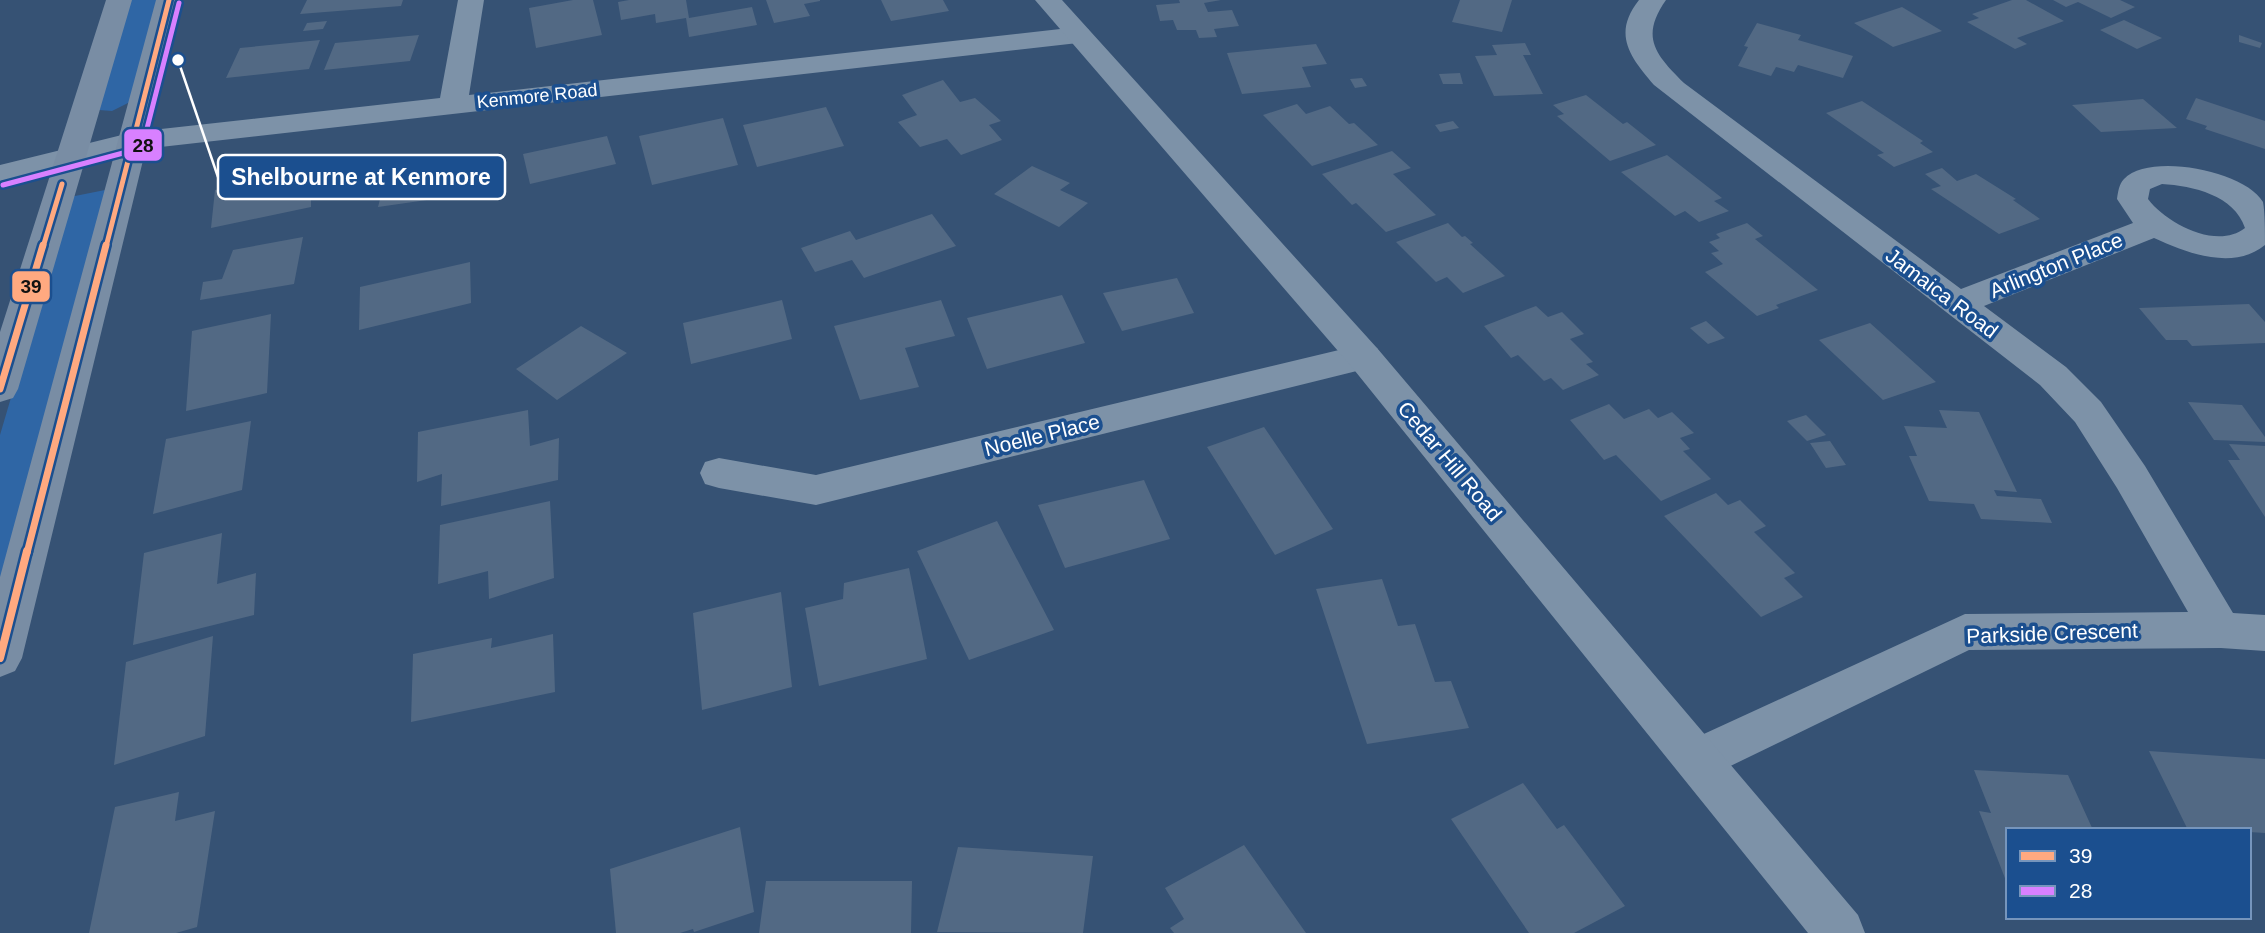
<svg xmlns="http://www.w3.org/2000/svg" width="2265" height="933" font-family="Helvetica,sans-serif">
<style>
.green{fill:#2f66a5}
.building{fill:#526984}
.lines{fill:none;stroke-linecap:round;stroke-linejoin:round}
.minor{fill:#7d92a8;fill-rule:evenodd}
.tertiary{fill:#7d92a8;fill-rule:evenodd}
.secondary{fill:#798da4;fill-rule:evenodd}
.bus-1-far2-casing{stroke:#1b4f8f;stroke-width:10}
.bus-1-far1-casing{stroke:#1b4f8f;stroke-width:12}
.bus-1-casing{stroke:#1b4f8f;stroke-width:13}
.bus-2-casing{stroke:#1b4f8f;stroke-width:10}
.bus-1-far2{stroke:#ffa980;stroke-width:5}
.bus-1-far1{stroke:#ffa980;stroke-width:7}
.bus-1{stroke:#ffa980;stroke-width:8}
.bus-2{stroke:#d880ff;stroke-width:5}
.labels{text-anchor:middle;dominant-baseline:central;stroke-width:7;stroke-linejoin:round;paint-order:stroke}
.far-street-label{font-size:18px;fill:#fff;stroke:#1b4f8f}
.street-label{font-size:21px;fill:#fff;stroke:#1b4f8f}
.leader{fill:none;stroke:#fff;stroke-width:2.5}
.callout-dot{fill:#fff;stroke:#1b4f8f;stroke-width:2.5}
.callout{fill:#1b4f8f;stroke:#fff;stroke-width:2.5}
.callout-label{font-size:23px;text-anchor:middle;font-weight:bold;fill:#fff}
.line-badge{stroke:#1b4f8f;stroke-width:2.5}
.pale-badge-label{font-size:19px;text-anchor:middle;font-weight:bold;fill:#111}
</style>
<rect width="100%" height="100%" fill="#365274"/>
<path class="green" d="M128 0H160L132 101 112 111 99 110Z
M110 189 0 600V435L70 197Z"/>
<path class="building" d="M307 0H403L401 6 300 14Z
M573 0H593L602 35 536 48 529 8Z
M629 0H686L689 18 752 7 757 25 689 37 686 18 656 23 655 14 621 20 618 2Z
M766 0H820V1L804 4 810 16 774 23Z
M881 0H943L949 11 891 21Z
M1179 0H1221L1204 3 1208 12 1232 10 1239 26 1214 29 1217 37 1199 38 1196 30H1177L1173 20 1160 21 1156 5 1180 3Z
M1460 0H1512L1502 32 1452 22Z
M2012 0H2026L2064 21 2017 38 2027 44 2015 49 1967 22 1979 18 1972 14Z
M2053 0H2120L2135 7 2111 18 2078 2 2066 7Z
M1902 7 1942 31 1893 47 1854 23Z
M2124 20 2162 38 2137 49 2100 30Z
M327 21 323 29 303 31 307 23Z
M1757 23 1801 35 1798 40 1853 56 1843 78 1798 65 1794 72 1776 67 1771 76 1738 66 1748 47 1744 46Z
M419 35 410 61 324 70 335 43Z
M2239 35 2262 43 2260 48 2239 42Z
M320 40 309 69 226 78 240 48Z
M1525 43 1531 55H1523L1543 94 1494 96 1475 56 1497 55 1492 45Z
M1316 44 1327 64 1302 67 1311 87 1242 94 1227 53Z
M1460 73 1463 84H1443L1439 74Z
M1362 78 1367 86 1355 88 1350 79Z
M943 80 960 102 975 98 1001 121 989 125 1002 140 961 155 947 139 920 147 898 122 917 115 902 95Z
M1586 95 1623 124 1627 122 1656 145 1610 161 1557 116 1564 114 1553 105Z
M2196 98 2265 121V149L2205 129 2207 126 2186 119Z
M2143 99 2177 128 2101 132 2072 105Z
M1862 101 1923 141 1920 143 1933 152 1894 167 1877 155 1884 153 1826 113Z
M1297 104 1306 114 1330 106 1349 124 1354 123 1378 145 1312 166 1263 115Z
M826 107 844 146 757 167 743 125Z
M723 118 738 165 652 185 639 136Z
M1453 121 1459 128 1440 132 1435 125Z
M607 136 616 164 530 184 523 154Z
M1392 151 1411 168 1393 174 1436 215 1386 232 1356 203 1352 205 1322 174Z
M1667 155 1722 198 1714 201 1729 211 1699 222 1685 211 1675 216 1621 172Z
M473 161 469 194 378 207 387 172Z
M1032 166 1070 183 1060 190 1088 203 1059 227 994 194Z
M1942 168 1957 181 1976 174 2016 199 2013 200 2040 219 1999 234 1931 189 1941 186 1925 174Z
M267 178V197L311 185V207L211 228 215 190Z
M932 214 956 246 864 278 852 260 815 272 801 248 850 231 856 240Z
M1448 223 1462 237 1465 236 1473 243 1470 244 1505 276 1463 293 1447 277 1436 282 1396 242Z
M1747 223 1763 236 1755 239 1818 290 1776 305 1779 308 1757 316 1705 272 1723 264 1711 253 1719 251 1709 242 1720 238 1716 234Z
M303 237 294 284 200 300 203 282 222 279 233 250Z
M470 262 471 303 359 330 360 287Z
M1177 278 1194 313 1122 331 1103 293Z
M1062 295 1085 343 987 369 967 318Z
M782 300 792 339 691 364 683 323Z
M941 300 955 336 905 348 919 387 860 400 834 326Z
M2249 304 2265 322V343L2192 346 2187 340H2166L2139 308Z
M1536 306 1548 317 1562 312 1584 334 1570 339 1593 362 1586 364 1599 375 1563 390 1551 378 1544 381 1518 355 1511 358 1484 326Z
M271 314 267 393 186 411 192 331Z
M1706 321 1725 338 1708 344 1690 328Z
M1870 323 1936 382 1883 400 1819 340Z
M581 326 627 353 557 400 516 369Z
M2188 402 2242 405 2265 437V442L2214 440Z
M1609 404 1624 419 1649 409 1658 418 1672 412 1694 433 1680 438 1690 449 1683 451 1711 479 1661 501 1616 455 1604 460 1570 420Z
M528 410 530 446 559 438 558 480 441 506 442 474 417 482 418 432Z
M1939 410 1979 412 2017 492 1994 490 1997 496 2041 499 2052 523 1981 519 1974 504 1929 501 1909 456H1917L1904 426 1947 428Z
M1806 415 1826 435 1807 441 1787 421Z
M251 421 242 490 153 514 166 439Z
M1264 427 1333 529 1275 555 1207 447Z
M1830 441 1846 465 1826 468 1810 443Z
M2229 444 2265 446V517L2228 460H2240Z
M1144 480 1170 539 1065 568 1038 505Z
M1716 493 1728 505 1740 500 1766 526 1754 532 1795 573 1784 578 1803 597 1761 617 1664 516Z
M550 501 554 578 489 599 488 571 438 584 440 525Z
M997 521 1054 630 969 660 917 551Z
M222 533 217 584 256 573 254 615 133 645 144 553Z
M909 568 927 659 819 686 805 608 843 599 844 583Z
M1382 579 1398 626 1415 624 1435 682 1451 681 1469 728 1367 744 1316 589Z
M781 592 792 687 702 710 693 613Z
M553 634 555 692 411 722 413 654 492 638 491 648Z
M213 636 205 736 114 765 126 662Z
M2149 751 2265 759V833L2249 832V830L2187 828Z
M1974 770 2068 775 2093 830H2008V886L1979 811 1991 813Z
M1523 783 1557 829 1564 825 1625 906 1574 933H1529L1451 819Z
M179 792 175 821 215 811 197 927 176 933H89L115 807Z
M740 827 754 912 694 932 693 929 680 933H616L610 869Z
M1244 845 1306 933H1174L1170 928 1184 919 1165 888Z
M958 847 1093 856 1083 933 937 932Z
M766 881H912L911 933H759Z"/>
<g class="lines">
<path class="minor" d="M458 0H484L469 95 1078 27 1088 29 1092 35 1088 41 1078 43 134 150 123 147 119 141 123 135 134 132 440 98Z
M1639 0H1666C1640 37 1655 54 1684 83L1961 289 2133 223 2117 199C2118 192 2119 184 2124 179 2150 152 2245 171 2263 202 2265 212 2265 233 2265 245 2233 271 2187 253 2154 238L1984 306 2066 367 2101 402 2145 466 2233 613 2265 615V651L2221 648 1969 650 1714 774 1698 780 1682 774 1675 759 1682 744 1965 614 2188 612 2117 488 2075 422 2040 385 1654 85C1630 57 1612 34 1639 0ZM2162 184C2193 186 2234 195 2245 228 2217 250 2167 224 2148 199L2150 189Z
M1364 344 1377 348 1382 357 1377 366 816 505 719 488 705 484 700 473 705 462 719 458 816 475Z"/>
<path class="tertiary" d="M1035 0H1062L1377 348 1858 915 1865 933H1808L1351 366Z
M134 132 145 135 149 141 145 147 0 185V165Z"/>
<path class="secondary" d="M106 0H132L18 389 13 398 0 402V332Z
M156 0H182L22 658 15 671 0 677V577Z"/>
<defs>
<path id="bus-1-far2" d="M43 247 62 184
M106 247 169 0"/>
<path id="bus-1-far1" d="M0 389 43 245
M27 553 106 245"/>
<path id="bus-1" d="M0 658 27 551"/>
<path id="bus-2" d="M3 185 142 148 179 3"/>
</defs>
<use href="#bus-1-far2" class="bus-1-far2-casing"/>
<use href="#bus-1-far1" class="bus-1-far1-casing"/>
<use href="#bus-1" class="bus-1-casing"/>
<use href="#bus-2" class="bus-2-casing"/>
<use href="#bus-1-far2" class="bus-1-far2"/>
<use href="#bus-1-far1" class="bus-1-far1"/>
<use href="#bus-1" class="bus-1"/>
<use href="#bus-2" class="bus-2"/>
</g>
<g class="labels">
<g class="far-street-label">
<text transform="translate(537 96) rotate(-6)">Kenmore Road</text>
</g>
<g class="street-label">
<text transform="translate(2056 265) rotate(-22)">Arlington Place</text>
<text transform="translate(1942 293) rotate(37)">Jamaica Road</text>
<text transform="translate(1042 435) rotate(-14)">Noelle Place</text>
<text transform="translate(1450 461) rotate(50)">Cedar Hill Road</text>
<text transform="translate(2052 633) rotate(-2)">Parkside Crescent</text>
</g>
</g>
<path class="leader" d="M178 60L218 177"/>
<circle class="callout-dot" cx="178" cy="60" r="7"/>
<rect class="callout" x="218" y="155" width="287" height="44" rx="7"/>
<g class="callout-label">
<text x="361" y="185">Shelbourne at Kenmore</text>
</g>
<g class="line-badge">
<rect x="123" y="128" width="40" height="34" rx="7" fill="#d880ff"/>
<rect x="11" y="270" width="40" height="33" rx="7" fill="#ffa980"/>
</g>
<g class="pale-badge-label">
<text x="143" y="152">28</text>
<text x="31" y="293">39</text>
</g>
<rect x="2006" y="828" width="245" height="91" fill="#1b4f8f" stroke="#7695bc" stroke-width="2"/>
<rect x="2020" y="851" width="35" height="10" fill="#ffa980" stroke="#7695bc" stroke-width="2"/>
<text x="2069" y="863" font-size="21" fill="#ffffff">39</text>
<rect x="2020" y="886" width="35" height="10" fill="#d880ff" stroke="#7695bc" stroke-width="2"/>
<text x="2069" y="898" font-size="21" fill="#ffffff">28</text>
</svg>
